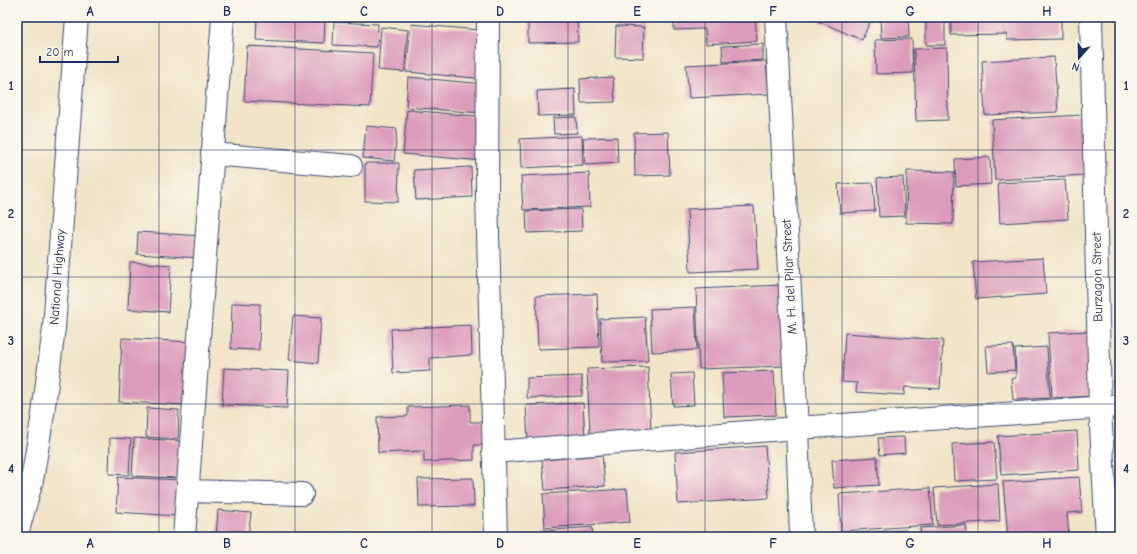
<svg xmlns="http://www.w3.org/2000/svg" width="1137" height="554" font-family="'Comic Neue',sans-serif">
<style>
.building{fill:#db9cbb}
.lines{fill:none;stroke-linecap:round;stroke-linejoin:round}
.minor-casing{stroke:#3b4a6e;stroke-width:24}
.major-casing{stroke:#3b4a6e;stroke-width:24}
.minor{stroke:#fff;stroke-width:22}
.major{stroke:#fff;stroke-width:22}
.grid{fill:none;stroke:#1b2f5e;stroke-width:1;stroke-opacity:0.55}
.labels{text-anchor:middle;dominant-baseline:central;stroke-width:3;stroke-linejoin:round;paint-order:stroke}
.street-label{font-size:13px;fill:#1b2f5e;stroke:#fbf7ec}
.neatline{fill:none;stroke:#1b2f5e;stroke-width:1.5}
.grid-label{font-size:13px;text-anchor:middle;font-weight:bold;fill:#1b2f5e}
</style>
<rect width="100%" height="100%" fill="#fbf7ec"/>
<filter id="ink" filterUnits="userSpaceOnUse"><feTurbulence type="fractalNoise" baseFrequency=".025" numOctaves="2"/><feDisplacementMap in="SourceGraphic" scale="8" xChannelSelector="R" yChannelSelector="G"/><feConvolveMatrix kernelMatrix="1 2 1 2 8 2 1 2 1" color-interpolation-filters="sRGB"/></filter>
<filter id="wash" filterUnits="userSpaceOnUse"><feTurbulence type="fractalNoise" baseFrequency=".012" numOctaves="4" result="noise"/><feDisplacementMap in="SourceGraphic" scale="16" xChannelSelector="R" yChannelSelector="G"/><feGaussianBlur stdDeviation="0.9" result="paint"/><feColorMatrix in="noise" values="0 0 0 0 0 0 0 0 0 0 0 0 0 0 0 0 0 1.4 0 .05"/><feComposite in="paint" operator="in"/></filter>
<g filter="url(#wash)">
<rect width="100%" height="100%" fill="#f1e4c8"/>
<g id="blocks">
<path class="building" d="M257 17H325L324 43 256 40Z
M528 17H577L578 42 528 43Z
M674 17H755L757 41 706 44 705 29 674 30Z
M820 17H872L862 40 818 21Z
M880 17H908L909 37 881 38Z
M926 17H945V45H926Z
M951 17H1061V39L1007 40V34L951 35Z
M334 22 378 24 377 47 333 45Z
M411 24 490 31 486 79 406 72Z
M616 26 644 27 643 58 615 57Z
M381 27 408 30 404 72 378 70Z
M912 39 913 73 876 74 875 40Z
M763 44V60L723 62 722 46Z
M247 46 373 53 370 107 244 101Z
M947 48 948 120 916 121 914 49Z
M1054 57 1058 112 985 115 982 61Z
M766 61 769 94 689 98 686 65Z
M408 77 485 84 482 113 406 107Z
M613 77 615 102 581 103 580 79Z
M575 89 576 115 538 116 537 91Z
M407 110 487 117 483 161 403 154Z
M1083 115 1086 175 995 180 992 120Z
M576 117 577 133 554 134 553 118Z
M366 126 397 129 394 161 363 158Z
M668 132 670 175 635 176 634 133Z
M582 136 583 165 521 168 520 139Z
M617 137 618 163 585 165 583 138Z
M990 157 991 184 956 186 955 159Z
M365 163H399L398 202 365 201Z
M471 167 472 197 416 200 414 170Z
M907 171 954 172 953 224 906 223Z
M589 173 590 207 523 210 521 176Z
M903 177 905 216 879 217 877 178Z
M1065 180 1068 219 1000 223 998 183Z
M873 183 875 211 840 213 838 184Z
M754 206 758 269 690 272 687 209Z
M581 209 582 231 527 233 526 211Z
M138 232 201 236V258L137 254Z
M1043 258 1046 294 976 299 973 262Z
M130 262 171 265 168 312 128 309Z
M782 285 786 366 699 369 696 289Z
M597 294 599 347 538 349 536 296Z
M232 303 260 304 259 350 231 349Z
M695 307 697 350 652 352 650 309Z
M293 316 321 318 318 363 289 360Z
M645 317 648 361 602 362 600 319Z
M471 325 472 355 430 358V371L393 373 391 329Z
M1090 331 1093 396 1052 398 1048 333Z
M845 333 943 340 940 389 905 387 904 395 856 392 857 383 842 382Z
M122 338 190 342 187 405 119 402Z
M1013 345 1015 370 988 372 986 346Z
M1047 347 1050 398 1013 400 1011 378H1016L1015 349Z
M648 367 651 432 590 435 587 369Z
M224 368 289 371 287 408 222 405Z
M774 371 776 415 724 417 722 373Z
M692 373 694 405 673 406 671 374Z
M582 376V396L527 398V378Z
M583 403 585 439 528 442 526 405Z
M470 405V422H483L484 445H474V460L424 462V451L378 453 377 417 408 416V407Z
M147 408 179 410 178 439 146 437Z
M1077 431 1079 470 1001 475 998 436Z
M904 437 905 453 880 455 878 438Z
M110 438 131 439 129 475 109 474Z
M134 438 182 441 180 478 132 476Z
M994 442 997 479 954 481 952 444Z
M765 446 769 498 678 504 675 452Z
M602 455 605 486 545 490 542 460Z
M877 457 879 485 834 488 832 460Z
M118 477 180 480 178 516 116 512Z
M1079 477 1082 512 1067 513 1069 537H1008L1003 482Z
M473 478 474 506 419 507 418 479Z
M998 484 1000 521 937 525 934 488Z
M930 488 933 525 841 531 839 494Z
M627 489 630 522 545 528 543 494Z
M218 510 251 513 248 537H216Z
M966 525 967 537H921L920 528Z
M592 527 593 537H542V531Z
M906 530 907 537H853V533Z"/>
</g>
</g>
<g filter="url(#ink)">
<use href="#blocks" fill-opacity="0" stroke="#3b4a6e" stroke-width="1"/>
<g class="lines">
<defs>
<path id="minor" d="M488 17 487 195 496 537
M776 17 797 428 801 537
M1091 17 1100 408 1107 537
M212 154 351 166
M493 452 797 428 1120 406
M189 491 302 494
M184 537 223 17"/>
<path id="major" d="M17 534 32 480 43 414 54 328 77 17"/>
</defs>
<use href="#minor" class="minor-casing"/>
<use href="#major" class="major-casing"/>
<use href="#minor" class="minor"/>
<use href="#major" class="major"/>
</g>
</g>
<path class="grid" d="M159 17V537M295 17V537M432 17V537M568 17V537M705 17V537M842 17V537M978 17V537M17 150H1120M17 277H1120M17 404H1120"/>
<g class="labels">
<g class="street-label">
<text transform="translate(57 277) rotate(-86)">National Highway</text>
<text transform="translate(789 277) rotate(-93)">M. H. del Pilar Street</text>
<text transform="translate(1097 277) rotate(-91)">Burzagon Street</text>
</g>
</g>
<rect width="1137" height="554" fill="none" stroke="#fbf7ec" stroke-width="44"/>
<g transform="translate(1079 58) rotate(200)" stroke="#fbf7ec" stroke-width="3" paint-order="stroke">
<path d="M0-3L7 15L0 10L-7 15Z" fill="#1b2f5e"/>
<text y="-6" font-size="11" font-weight="bold" text-anchor="middle" fill="#1b2f5e">N</text>
</g>
<path d="M40 56v6h78v-6" fill="none" stroke="#1b2f5e" stroke-width="2"/>
<text x="46" y="56" font-size="12" fill="#1b2f5e" stroke="#fbf7ec" stroke-width="3" paint-order="stroke">20 m</text>
<rect x="22" y="22" width="1093" height="510" class="neatline"/>
<g class="grid-label">
<text x="90" y="16">A</text>
<text x="227" y="16">B</text>
<text x="364" y="16">C</text>
<text x="500" y="16">D</text>
<text x="637" y="16">E</text>
<text x="773" y="16">F</text>
<text x="910" y="16">G</text>
<text x="1047" y="16">H</text>
<text x="11" y="90">1</text>
<text x="1126" y="90">1</text>
<text x="11" y="218">2</text>
<text x="1126" y="218">2</text>
<text x="11" y="345">3</text>
<text x="1126" y="345">3</text>
<text x="11" y="473">4</text>
<text x="1126" y="473">4</text>
<text x="90" y="548">A</text>
<text x="227" y="548">B</text>
<text x="364" y="548">C</text>
<text x="500" y="548">D</text>
<text x="637" y="548">E</text>
<text x="773" y="548">F</text>
<text x="910" y="548">G</text>
<text x="1047" y="548">H</text>
</g>
</svg>
